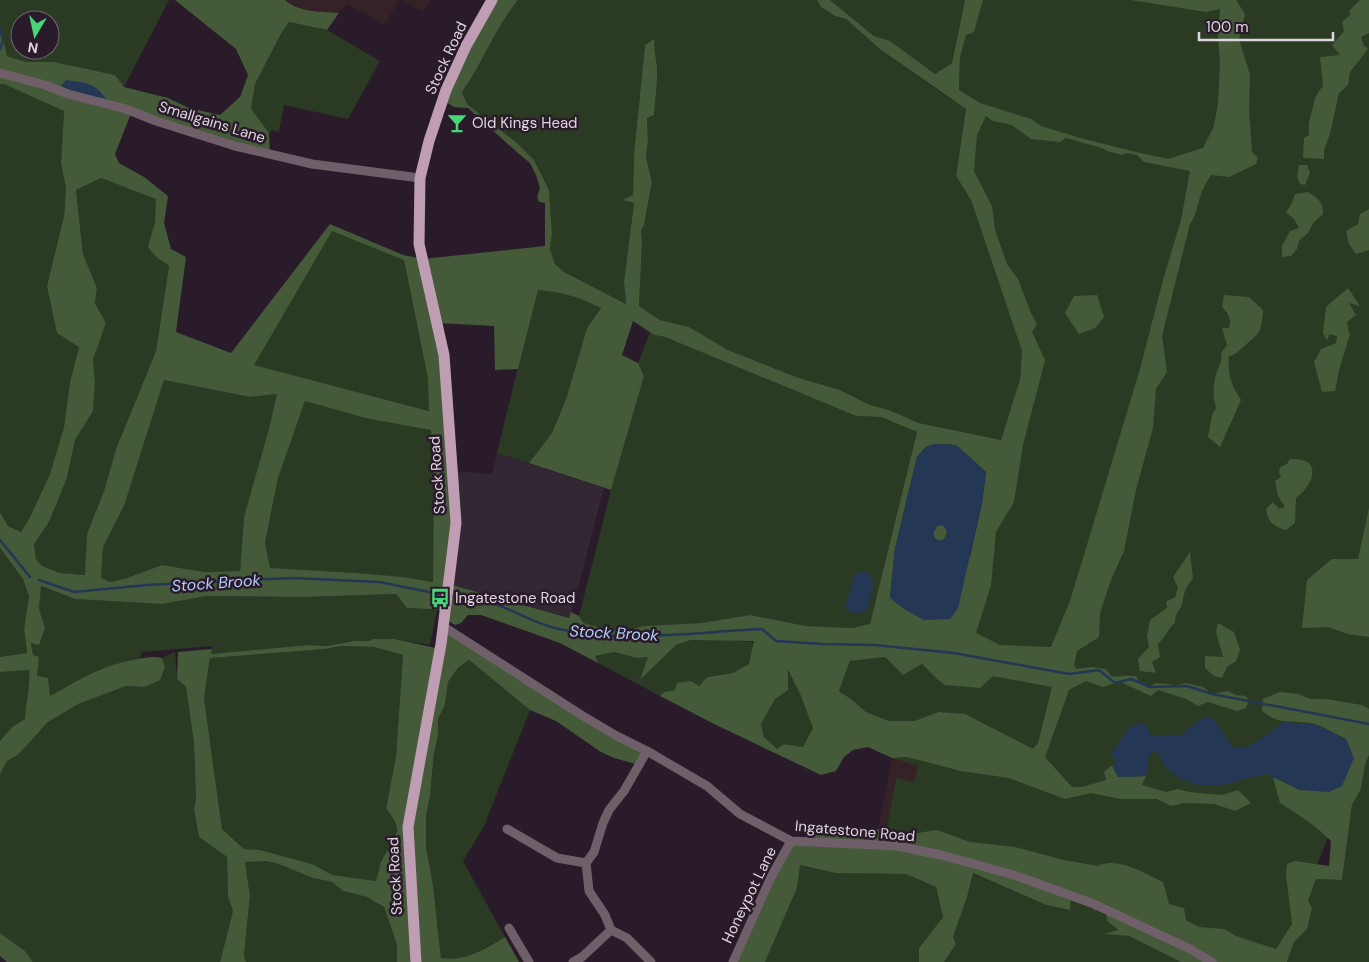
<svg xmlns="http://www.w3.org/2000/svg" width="1369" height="962" font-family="'DM Sans',sans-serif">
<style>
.commercial{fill:#332734}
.industrial{fill:#352226}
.green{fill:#2b3b23;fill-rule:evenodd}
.forest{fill:#445a39;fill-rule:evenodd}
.water{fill:#243755;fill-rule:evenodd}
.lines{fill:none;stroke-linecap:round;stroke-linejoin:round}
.stream{stroke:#243755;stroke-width:2.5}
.minor{stroke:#6f5f69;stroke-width:9}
.major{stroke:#bf9db3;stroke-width:11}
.labels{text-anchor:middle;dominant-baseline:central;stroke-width:5;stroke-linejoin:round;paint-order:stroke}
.street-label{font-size:15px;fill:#dfd5df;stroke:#291b29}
.poi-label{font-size:15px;fill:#dfd5df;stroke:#291b29;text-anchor:start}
.water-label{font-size:16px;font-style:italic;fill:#b1cefb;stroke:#291b29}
</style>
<rect width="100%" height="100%" fill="#291b29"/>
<path class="commercial" d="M497 453 604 488 570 618 452 585V471L492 474Z"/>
<path class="industrial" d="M285 0H400L384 25 347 4 339 13 301 9 290 5Z
M404 0H430L422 12Z
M892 758 918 766 914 782 896 778 884 842 876 841Z"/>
<path class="green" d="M0 0H169L124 87 115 75 54 62H26L7 56 0 25ZM20 20H50V50H20Z
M518 0H817L821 7 835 16 846 19 881 50 936 89 966 109 956 176 971 200 1022 351 1020 379 1001 440 919 423 889 410 870 405 840 390 796 377 728 350 689 327 660 320 639 306 642 243 641 230 644 225 652 182 646 158 648 141 647 118 654 114C655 99 658 82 657 67 656 58 654 49 653 40L645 45 634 154 633 195 623 200 634 203 624 282 626 304 564 272 555 264 550 249 552 234 549 190 534 160 517 143 467 104 462 92C483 63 495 28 518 0Z
M830 0H965L952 63 935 74 890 41 874 36Z
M983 0H1369V738L1277 962H1241L1094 904V911L1100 909 1105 910 1107 921 1119 931 1106 934 1129 936 1181 962H944L956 944 953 937 967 897 972 873 1046 905 1069 910 1071 895 942 844 884 842 896 778 914 782 918 766 892 758 929 725 933 715 914 721H889L866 712 851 699 839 691 850 661 885 657 903 675 922 664 938 680 946 685 965 638 1034 359 969 170 975 125 980 103 959 90 960 58 966 34 974 31Z
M289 22 327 30 380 61 348 119 284 105 279 132 272 130 269 133 250 110 255 84 282 32Z
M4 83 64 111 61 163 66 188 64 216 47 286 79 346 70 382 64 427 50 474 29 519 22 532 8 526 0 512V84Z
M101 178 157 199 155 222 149 247 156 257 169 266 156 351 116 449 104 491 87 534 86 575 60 573 42 566 36 559 34 544 49 522 67 478 75 440 93 411 95 382 93 360 106 323 95 303 97 288 83 254 76 190Z
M334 227 403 255 428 379 430 411 253 365Z
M537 289C562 292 579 297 601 308L587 328 566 399 552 433 529 463 497 453Z
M650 332 654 335 665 337 856 416 881 417 917 432 870 625 853 628 806 626 750 615 701 623 643 626 633 629 609 630 584 623 579 616 611 490 644 376 638 363Z
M164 380 250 397 277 394 269 428 244 517 240 571 205 572 162 565 127 578 110 582 101 578 103 547 124 506Z
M305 401 365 418 431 429 434 489V582C379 573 325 571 270 569L265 543 278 478Z
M0 548 23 579 29 596 24 629 27 653 0 657Z
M40 586 75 599 162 604 207 596 304 597 396 594 407 608 437 610 430 645 395 639H373L369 641H354L326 646 308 645 211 654 212 646 142 652 139 659 101 669 50 696 37 676 39 657 33 656 31 643 44 629 39 609Z
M712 639 754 642 750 664 733 673 707 677 699 686 664 692 660 696 598 663 594 656 614 652 637 658 649 657 641 679 676 645 691 640Z
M341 646 374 647 403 655 396 756 386 809 394 818 397 835 392 845 381 862 376 881 333 875 312 864 260 850 244 849 222 829 204 698 210 658 326 649Z
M175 652 177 679 186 687 194 743 196 800 194 809 199 837 227 857 228 897 233 911 220 962H33L25 951 0 933V774L7 761 19 754 48 722 77 704 126 686 144 687 165 667 162 658Z
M469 660 530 710 484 826 463 861 505 937C483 949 467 961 441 959L433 885 426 847V816L430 796 434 753 438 735V719L445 705 448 682 458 668Z
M787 669 801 696 814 728 803 747 784 744 777 750 764 737 761 724 775 699 783 693Z
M21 670H30C31 687 25 702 25 719L12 727 0 741V672Z
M1369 755V962H1287L1294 942 1307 929 1308 901 1316 879 1342 880 1352 805 1361 789 1365 765Z
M245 861H265L276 863 313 878 332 882 343 891 367 897 384 907 397 945V962H246L244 955 250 896Z
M799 865 835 873 906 874 936 887 943 917 919 948V962H765L797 888Z"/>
<path class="forest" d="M175 0H285C299 13 321 11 339 13L327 30 289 22 282 32 255 84 251 109 269 133 270 154 132 111 115 154 119 163 144 177 168 196 164 223 171 249 186 257 176 332 231 353 330 224 403 255 423 259 545 246V203L539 202 537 197 540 188 536 175 530 163 519 154 468 108 454 107 446 102V90L497 0H518C495 28 483 63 462 92L467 104 517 143 534 160 549 190 552 234 550 249 555 264 564 272 626 304 624 282 634 203 622 200 633 195 634 154 645 45 654 39C654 49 656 58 657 67 658 82 655 99 654 115L647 118 648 141 646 157 652 182 644 225 641 230 642 243 639 306 660 320 689 327 728 350 796 377 840 390 870 405 889 410 919 423 1001 440 1020 379 1022 351 971 200 956 176 966 109 881 50 846 19 835 16 821 7 817 0H830L874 36 890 41 935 74 952 63 965 0H983L974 32 966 35 960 58 959 90 980 103 1031 119 1041 126 1080 138 1136 152 1168 159 1203 148 1214 126 1218 103 1220 63 1218 37 1220 9 1206 12 1131 0H1236L1245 14 1239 39 1250 75 1249 111 1252 152 1258 158 1256 164 1229 177 1211 175C1206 183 1201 191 1199 201 1196 210 1196 216 1190 224L1162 336 1167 372 1156 389 1153 428 1136 490 1124 551 1111 580 1100 613 1099 637 1077 651 1074 665 1076 669 1092 667 1106 669 1111 676C1120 678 1125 674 1136 676L1139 682 1150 687 1155 683 1169 684 1175 686 1186 683 1203 687 1212 694 1228 691 1236 695 1246 696 1249 701 1246 708 1237 711 1208 702 1198 706 1186 699 1158 690 1151 696 1120 682 1103 687 1086 681 1069 690 1045 757 1072 787H1082L1106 780 1104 772 1112 765 1118 777 1146 776 1142 785 1166 792 1178 789 1189 792 1222 795 1238 790 1251 803 1235 811 1215 804 1184 803 1171 806 1157 799H1120L1091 793 1065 799 1009 778 961 771 907 757 892 758 868 747 853 750 844 757 836 771 821 775 714 724 660 696 664 692 675 690 677 683 691 681 699 686 707 677 733 673 749 664 754 641 691 640 676 645 640 680 648 657 637 658 614 652 595 656 598 663 560 643 481 615H468L461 623 455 625 445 619V610L407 608 396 594 304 597 207 596 162 604 75 599 41 586 39 609 45 628 39 645 31 643 33 655 39 657 37 676 48 678 50 696C67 687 84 676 102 669 114 664 151 654 162 658L165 667 160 680 144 687 126 686 78 704 48 722 19 754 7 761 0 774V741L12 727 25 719C25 702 31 687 29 670L0 672V657L27 653 24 629 29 596 23 579 0 548V512L8 526 21 532 29 519 50 474 64 427 70 382 79 347 57 333 47 286 64 216 66 188 61 163 64 111 4 84H0V25L7 56 26 62H54L115 75 124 87 168 98 189 108 220 115 240 97 248 75 236 49ZM986 116 993 121 1012 125 1031 139 1060 142 1066 138 1102 148 1107 151 1122 155 1126 153 1137 155 1144 162 1190 171 1181 220 1163 280 1140 369 1070 601 1051 647 1000 645 976 633 991 585 996 532 1014 502 1023 445 1045 360 1032 332 1037 324 1031 313 1018 279 1007 264 995 230 992 206 974 171 977 135ZM101 178 156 199 155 222 148 247 156 257 169 266 156 351 116 449 104 491 87 534 85 575 60 573 42 566 36 559 34 544 49 522 67 478 75 440 93 411 95 382 93 360 106 323 95 303 97 288 83 254 76 190ZM332 231 404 260 428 379 429 411 254 365ZM538 290C562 292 579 297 601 308L587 328 566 399 552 433 529 463 611 490 644 376 638 363 622 355 633 321 654 335 665 337 856 416 881 417 917 432 870 624 853 628 806 626 750 615 701 623 643 626 633 629 609 630 584 623 579 616 571 612 569 618 452 585 456 523 437 323 494 326 495 370 518 369ZM164 380 250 397 277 394 269 428 244 517 240 571 205 572 162 565 127 578 110 582 101 578 103 547 124 506ZM305 401 365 418 431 430 434 489 433 582 403 577 356 573 270 568 265 543 278 478ZM935 444 956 445 986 472 982 503 970 557 890 598 895 549 917 457 926 447ZM885 657 903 675 922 664 938 680 945 685 980 688 993 676 1052 687 1038 743 1033 749 965 714 939 712 914 721H889L866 712 851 699 839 691 850 661ZM788 670 801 696 813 728 803 747 784 744 777 749 764 737 761 724 775 699 788 690Z
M1360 0H1369V33L1361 37 1364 46 1368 49 1350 72 1348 85 1339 93 1330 134 1324 150V159L1303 158 1304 138 1309 135C1308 124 1310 117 1313 107 1316 96 1315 96 1323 86L1320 57 1340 55 1332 45 1344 31 1342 22 1351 14 1349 11Z
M1299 165H1307L1310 173 1305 185 1300 184 1297 176Z
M1308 192C1318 198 1323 202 1323 214L1313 223 1308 233 1299 241 1297 249 1291 256 1282 257V246L1290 231 1299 228 1294 219 1286 212 1292 203 1295 194Z
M1369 209V250L1356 254 1349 244 1346 231 1358 224 1360 214Z
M1348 288 1360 306 1349 303 1356 315 1347 322 1348 329 1350 334 1339 370 1335 391 1322 392 1314 362 1321 349 1336 343 1337 336 1329 334 1327 341 1323 333 1326 307Z
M1097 295 1104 317 1095 328 1079 334 1065 313 1074 296Z
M1224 295 1249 297 1263 310C1261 335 1260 332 1242 348 1237 352 1235 355 1229 356 1227 375 1232 386 1241 400L1220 447 1208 437 1212 415 1216 408C1212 396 1213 381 1218 369 1221 362 1222 361 1221 353L1227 345 1222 328H1229C1232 319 1228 313 1222 307Z
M1290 459C1323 457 1315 483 1296 498L1295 523 1286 530C1274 526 1268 523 1266 509L1273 502 1279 509 1285 507 1278 496 1275 481 1281 477 1279 472 1280 467 1287 464Z
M1369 508V637L1348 634 1328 627 1302 628 1307 580 1332 559H1358Z
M942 524C949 530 948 535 942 541L935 539 933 533 937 526Z
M1190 552 1193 579C1184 589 1185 592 1182 604 1179 613 1175 612 1175 623 1167 629 1166 637 1158 644L1160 657 1152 662 1156 673 1140 671 1138 659 1149 647 1147 636 1150 620 1167 608 1166 602 1175 597 1178 588 1173 577Z
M1218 623 1234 632 1240 650 1236 661 1227 667 1222 678 1214 676 1205 668V656L1223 657 1216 632Z
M444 627 647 751 639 765 614 758 601 752 556 721 530 710 469 660 458 668 448 682 445 705 438 719V735L434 753 430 796 426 816V847L433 885 441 958C465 962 485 949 505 937L519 962H397V945L384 907 367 897 343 891 332 882 313 878 276 863 265 861 245 862 250 896 244 955 246 962H220L233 911 228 897 227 857 199 837 194 809 196 800 194 743 186 687 177 679 178 652 212 649 211 654 308 645 326 646 354 641H369L373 639H395L440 649ZM341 646 374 647 403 655 396 756 386 809C408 833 391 841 381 862 379 868 378 875 376 881L333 875 312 864 260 850 244 849 222 829 204 698 210 658 326 649Z
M1280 692 1298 694 1311 699H1326L1362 705 1369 709V755L1365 765 1361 789 1352 805 1342 880 1316 879 1308 901 1312 908 1307 929 1294 942 1287 962H1181L1129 936 1104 934 1118 930 1107 921 1105 910 1100 909 1094 911 1093 904 1071 895 1070 910 1046 905 973 873 967 897 953 937 956 944 944 962H919V948L943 917 936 887 906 874 835 873 800 865 797 888 765 962H733L791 841 818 833 879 829 905 835 937 830 970 842 1015 847 1064 860 1098 866C1117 856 1145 874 1163 882L1169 904 1184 908 1186 920 1199 927 1224 929 1236 936 1276 949 1292 924 1286 875 1287 864 1295 861 1329 866 1331 841C1315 825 1298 814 1280 803L1273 777 1300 790 1346 739C1337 735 1328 729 1318 725 1297 718 1283 728 1262 711L1263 699Z
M0 933 25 951 33 962H7L0 956Z"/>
<path class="water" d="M66 80C85 83 95 82 106 99 91 96 74 95 61 86Z
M935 444 956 445 986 472 982 503 958 608 950 619 924 620 904 609 890 598 895 549 917 457 926 447ZM942 525C949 530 948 536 942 541L935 539 933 533 937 526Z
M863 572 871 575 873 585 866 612 853 613 845 609 855 573Z
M1202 718H1211C1222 727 1224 738 1232 746 1243 756 1274 729 1283 722L1317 725 1346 739 1354 758 1342 786 1329 792 1300 790 1267 774C1232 779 1217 796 1180 778 1170 772 1162 768 1160 755L1159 753 1152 752C1147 757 1148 769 1146 776L1118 777 1112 765 1116 763V760L1112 756V752L1129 728 1140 723 1147 726 1151 735 1179 736Z"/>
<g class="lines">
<path class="stream" d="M0 28 3 41 0 49
M0 540 30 577
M39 580 74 592 147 585 293 578 379 582 444 595
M449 596C464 599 480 600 495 604 516 611 537 625 559 629 626 643 694 632 762 629L776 641 822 644 875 645 954 653 1069 674 1099 670 1115 683 1131 679 1150 687 1187 686 1212 694 1369 724"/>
<path class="minor" d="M0 73 45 85 68 94 126 109 156 121 235 146 312 164 420 178
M444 627 583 716 615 735 647 751 707 786 740 814 791 841 897 846 941 855 1014 875 1094 904 1190 949 1212 962
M647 751 624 791 609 810 603 823 594 852 586 863 589 891 605 915 611 930 627 938 651 962
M507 829 557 858 586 863
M509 928 529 962
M573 962 582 957 611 930
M733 962 771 877 791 841"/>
<path class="major" d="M416 962 408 827 441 644 456 523 444 355 419 244 420 178 429 141 446 90 466 46 492 0"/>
</g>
<defs>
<symbol id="bar-bare" viewBox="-9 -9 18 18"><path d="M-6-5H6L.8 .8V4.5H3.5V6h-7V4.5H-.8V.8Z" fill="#47d779" stroke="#291b29" stroke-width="2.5" paint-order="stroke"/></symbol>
<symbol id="bus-bare" viewBox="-9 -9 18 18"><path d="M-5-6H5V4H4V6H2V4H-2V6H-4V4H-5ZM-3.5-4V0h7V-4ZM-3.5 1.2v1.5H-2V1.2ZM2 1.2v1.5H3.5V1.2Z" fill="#47d779" stroke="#291b29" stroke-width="2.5" paint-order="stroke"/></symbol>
</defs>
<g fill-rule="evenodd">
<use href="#bar-bare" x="443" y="109" width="28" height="28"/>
<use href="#bus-bare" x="426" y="584" width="28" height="28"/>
</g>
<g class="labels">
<g class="street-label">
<text transform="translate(446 58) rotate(-65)">Stock Road</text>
<text transform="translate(212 122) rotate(17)">Smallgains Lane</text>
<text transform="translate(437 475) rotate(-94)">Stock Road</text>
<text transform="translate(855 831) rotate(5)">Ingatestone Road</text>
<text transform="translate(395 876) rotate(-93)">Stock Road</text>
<text transform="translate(749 895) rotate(-64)">Honeypot Lane</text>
</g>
<g class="poi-label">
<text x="472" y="123">Old Kings Head</text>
<text x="455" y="598">Ingatestone Road</text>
</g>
<g class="water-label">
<text transform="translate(216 583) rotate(-4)">Stock Brook</text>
<text transform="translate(614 633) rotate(3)">Stock Brook</text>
</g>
</g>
<g transform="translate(35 35) rotate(189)"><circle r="24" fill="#291b29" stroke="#726572"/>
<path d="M0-4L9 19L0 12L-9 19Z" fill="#47d779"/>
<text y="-8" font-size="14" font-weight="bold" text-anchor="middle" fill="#dfd5df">N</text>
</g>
<path d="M1199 32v8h134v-8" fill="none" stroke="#dfd5df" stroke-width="2.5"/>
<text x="1206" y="32" font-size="15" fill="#dfd5df" stroke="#291b29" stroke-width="4" paint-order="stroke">100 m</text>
</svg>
